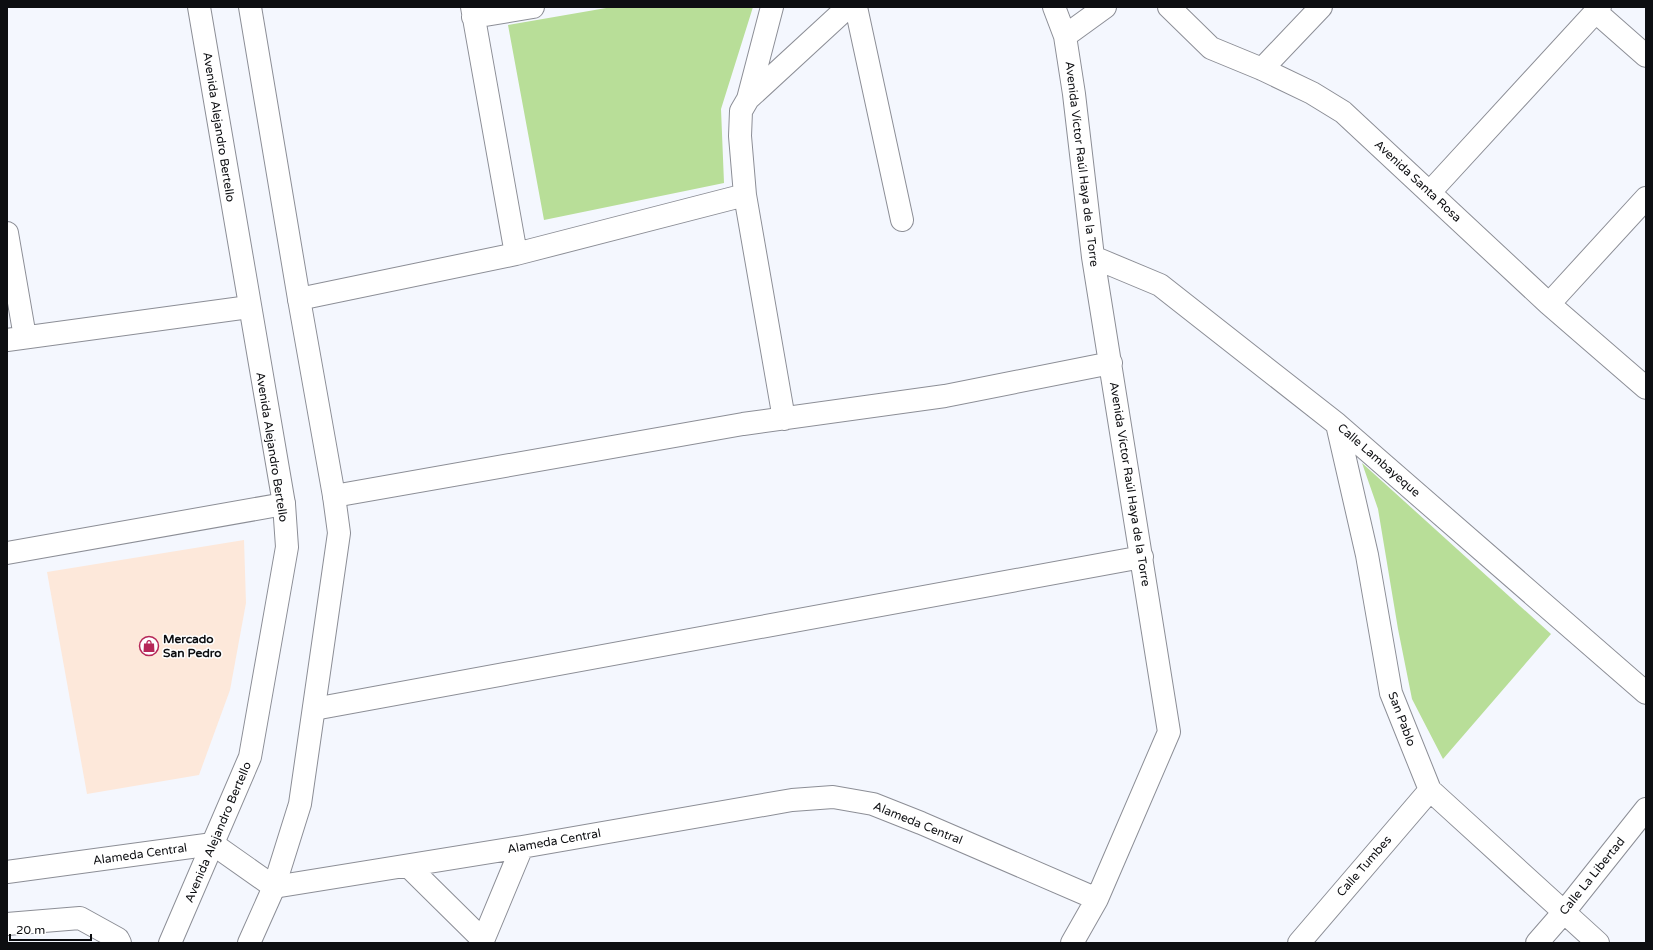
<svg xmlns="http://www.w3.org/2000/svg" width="1653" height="950" font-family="'Varela Round',sans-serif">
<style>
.commercial{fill:#fde8da}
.green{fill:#b8de98}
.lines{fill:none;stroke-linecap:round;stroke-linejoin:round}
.street-casing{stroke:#8c8e96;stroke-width:24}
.secondary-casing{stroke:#8c8e96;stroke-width:24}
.street{stroke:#fff;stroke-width:22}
.secondary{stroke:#fff;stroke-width:22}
.labels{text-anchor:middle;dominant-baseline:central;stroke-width:3;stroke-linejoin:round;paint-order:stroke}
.street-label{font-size:12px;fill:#0d0e11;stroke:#fff}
.poi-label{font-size:12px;font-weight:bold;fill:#0d0e11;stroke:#fff;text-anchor:start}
</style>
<rect width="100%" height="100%" fill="#f4f7fe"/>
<path class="commercial" d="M244 540 246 603 230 690 199 775 87 794 47 572Z"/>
<path class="green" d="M612 7H753L721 109 724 183 544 220 508 25Z
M1362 463 1551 634 1443 759 1412 699 1398 629 1378 509Z"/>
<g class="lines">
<defs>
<path id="street" d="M472 7 516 254
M772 7 748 99 741 111 740 136 745 195 784 419
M856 7 902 220
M1054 7 1065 36 1074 94 1093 257 1169 732 1097 899 1072 943
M1169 7 1211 48 1262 69 1312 93 1343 112 1549 304 1646 388
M1596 12 1646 56
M473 17 533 7
M1065 36 1105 7
M1262 69 1321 7
M748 99 848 7
M1430 192 1600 7
M7 233 25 337
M1093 257 1160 285 1337 424 1646 693
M299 299 516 254 745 195
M1549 304 1646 198
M7 340 249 307
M1337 424 1367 555 1391 693 1430 790 1598 943
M334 496 743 424 945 396 1111 363
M7 553 284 504
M314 709 1142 557
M408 866 483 940
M7 872 213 844 274 887 522 847 792 800 833 797 873 804 921 823 1097 899
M7 924 80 918 118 939 120 943
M482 943 522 847
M1299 943 1430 790
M1537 943 1564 912 1646 809"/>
<path id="secondary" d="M170 943 250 757 287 547 284 504 199 7
M249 943 274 887 300 804 339 533 334 496 299 299 250 7"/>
</defs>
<use href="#street" class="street-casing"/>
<use href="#secondary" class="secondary-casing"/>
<use href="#street" class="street"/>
<use href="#secondary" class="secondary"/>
</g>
<defs>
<symbol id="shop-ring" viewBox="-11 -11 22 22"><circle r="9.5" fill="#fff" stroke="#b62758" stroke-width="1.5"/><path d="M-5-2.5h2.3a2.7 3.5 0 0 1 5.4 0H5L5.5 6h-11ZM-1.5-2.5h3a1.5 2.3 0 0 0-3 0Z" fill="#b62758"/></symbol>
</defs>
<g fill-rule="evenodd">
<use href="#shop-ring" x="138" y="635" width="22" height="22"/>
</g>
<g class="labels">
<g class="street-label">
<text transform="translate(219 127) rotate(81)">Avenida Alejandro Bertello</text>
<text transform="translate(1082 164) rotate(83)">Avenida Víctor Raúl Haya de la Torre</text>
<text transform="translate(1418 181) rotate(43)">Avenida Santa Rosa</text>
<text transform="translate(272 447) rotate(81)">Avenida Alejandro Bertello</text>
<text transform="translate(1379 460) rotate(41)">Calle Lambayeque</text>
<text transform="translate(1130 484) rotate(81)">Avenida Víctor Raúl Haya de la Torre</text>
<text transform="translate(1402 719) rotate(69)">San Pablo</text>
<text transform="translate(918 823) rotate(22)">Alameda Central</text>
<text transform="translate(218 832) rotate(-67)">Avenida Alejandro Bertello</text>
<text transform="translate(554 841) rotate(-10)">Alameda Central</text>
<text transform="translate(140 854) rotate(-8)">Alameda Central</text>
<text transform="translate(1364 866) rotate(-49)">Calle Tumbes</text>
<text transform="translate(1592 876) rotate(-51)">Calle La Libertad</text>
</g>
<g class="poi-label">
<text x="163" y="639">Mercado<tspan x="163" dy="14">San Pedro</tspan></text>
</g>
</g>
<rect width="1653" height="950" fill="none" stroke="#0d0e11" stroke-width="16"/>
<path d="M10 934v6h81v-6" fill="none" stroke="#0d0e11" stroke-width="2"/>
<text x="16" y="934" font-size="12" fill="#0d0e11" stroke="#ffffff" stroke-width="3" paint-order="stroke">20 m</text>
</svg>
